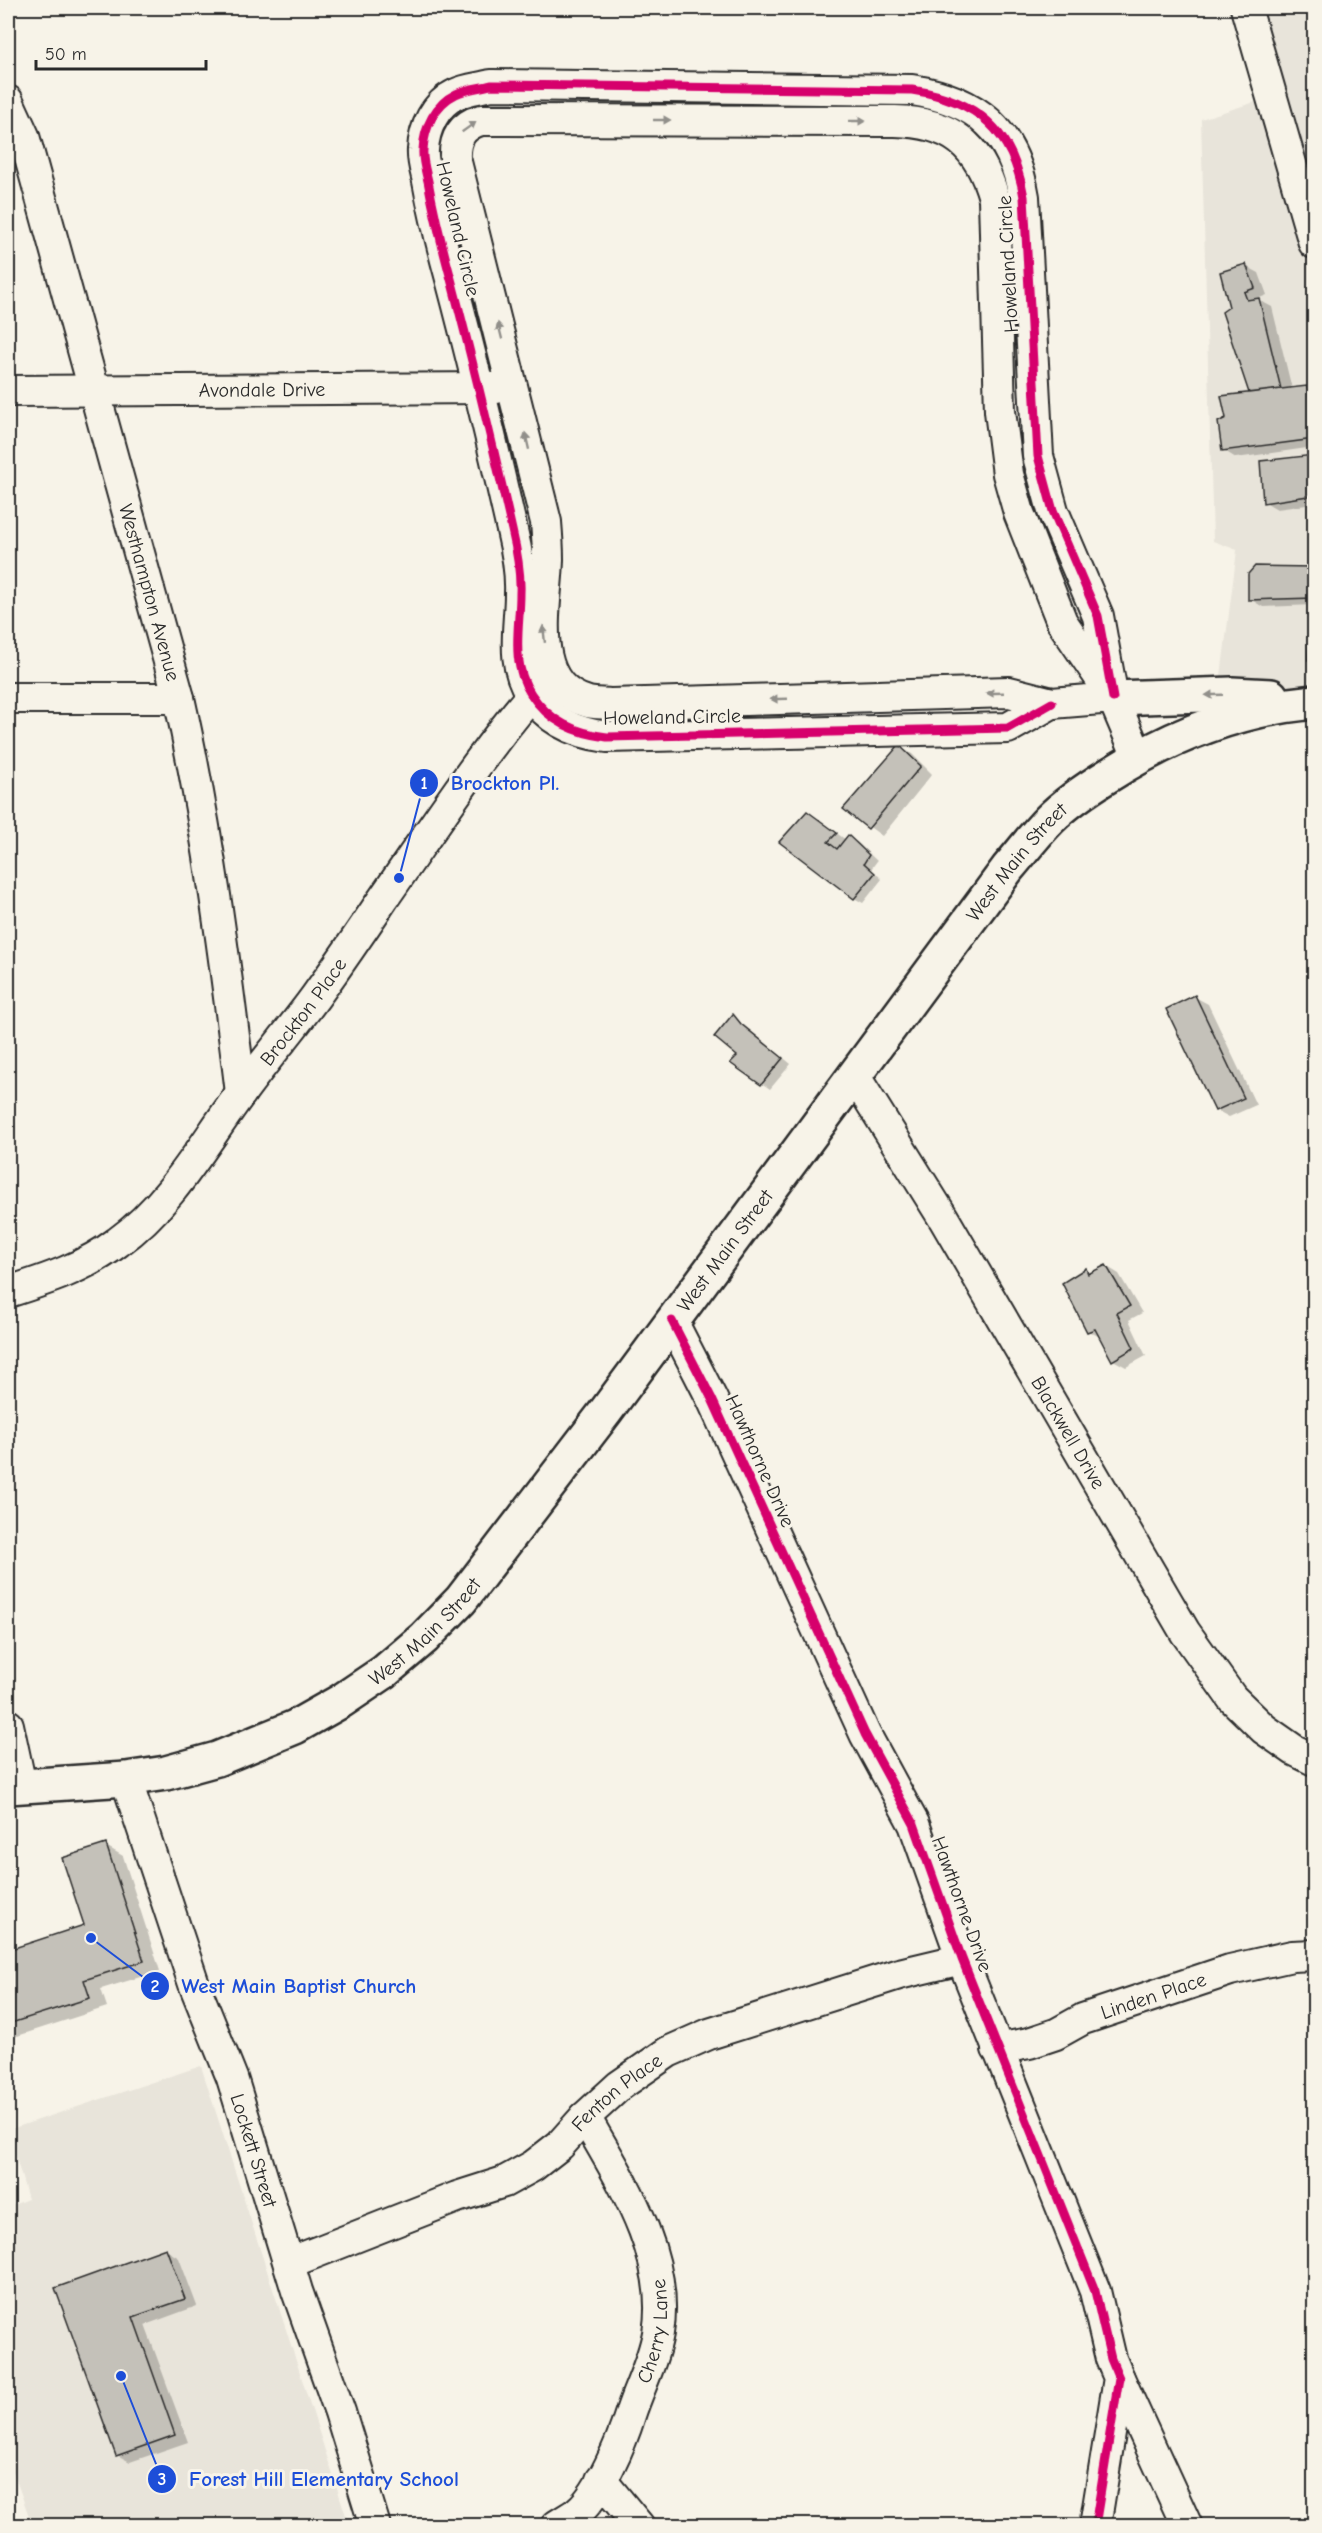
<svg xmlns="http://www.w3.org/2000/svg" width="1322" height="2533" font-family="'Comic Neue',sans-serif">
<style>
.built{fill:#e8e4da}
.shadow{fill:#0003}
.building{fill:#c4c1b9;stroke:#2b2b2b;stroke-width:1.5}
.lines{fill:none;stroke-linecap:round;stroke-linejoin:round}
.minor-casing{stroke:#2b2b2b;stroke-width:34}
.major-casing{stroke:#2b2b2b;stroke-width:38}
.minor{stroke:#f7f3e8;stroke-width:30}
.major{stroke:#f7f3e8;stroke-width:33}
.cycleway-casing{stroke:#f7f3e8;stroke-width:13}
.cycleway{stroke:#d6006c;stroke-width:9}
.oneway{fill:#918f8a}
.labels{text-anchor:middle;dominant-baseline:central;stroke-width:6;stroke-linejoin:round;paint-order:stroke}
.street-label{font-size:20px;fill:#2b2b2b;stroke:#f7f3e8}
.leader{fill:none;stroke:#1d4ed8;stroke-width:2}
.callout-dot{fill:#1d4ed8;stroke:#f7f3e8;stroke-width:2}
.mark-label{font-size:18px;text-anchor:middle;font-weight:bold;fill:#fff}
.callout-label{font-size:21px;text-anchor:middle;font-weight:bold;fill:#1d4ed8;stroke:#f7f3e8;stroke-width:6;stroke-linejoin:round;paint-order:stroke}
</style>
<rect width="100%" height="100%" fill="#f7f3e8"/>
<filter id="ink" filterUnits="userSpaceOnUse"><feTurbulence type="fractalNoise" baseFrequency=".0167" numOctaves="2"/><feDisplacementMap in="SourceGraphic" scale="12" xChannelSelector="R" yChannelSelector="G"/><feConvolveMatrix kernelMatrix="1 2 1 2 8 2 1 2 1" color-interpolation-filters="sRGB"/></filter>
<g filter="url(#ink)">
<path class="built" d="M1246 8H1314V697L1232 694 1221 676 1237 550 1213 541 1201 119 1271 97Z
M201 2066 349 2525H32L8 2457V2207L28 2199 8 2130Z"/>
<path class="shadow" d="M1246 266 1259 273 1267 295 1257 299 1272 307 1292 389 1307 387 1314 392V447L1236 458 1223 450 1228 419 1251 394 1231 308Z
M1314 457V504L1277 509 1265 502 1262 463Z
M1256 568H1314V605L1263 607 1250 599Z
M1311 612H1314V662L1310 659Z
M900 747 912 754 932 774 882 836 845 809Z
M816 818 846 840 848 837 857 842 877 861 871 869 882 879 863 903 854 898Z
M1195 997 1208 1004 1256 1105 1229 1117 1216 1110Z
M733 1016 791 1064 770 1089 733 1063 739 1056Z
M1106 1266 1119 1274 1142 1313 1129 1320 1146 1356 1126 1367 1113 1360 1102 1338 1088 1331 1086 1270 1092 1274Z
M106 1846 123 1856 160 1971 101 1989 107 2007 8 2039V1951L86 1926Z
M166 2250 179 2258 197 2306 145 2325 188 2442 130 2462 117 2455 57 2289Z"/>
<path class="building" d="M1246 264 1255 288 1244 292 1247 300 1259 298 1281 389 1249 393 1222 312 1229 307 1220 272Z
M1307 386 1312 406H1314V439L1222 451 1218 422 1226 418 1221 396Z
M1314 455V495L1263 503 1260 461Z
M1255 566 1314 567V598L1248 600V574Z
M1310 611H1314V660H1308Z
M899 745 921 766 868 829 843 809Z
M807 811 837 833 828 842 837 849 848 835 869 855 864 863 875 873 854 899 779 842Z
M1195 995 1244 1098 1215 1111 1166 1009Z
M733 1014 741 1024 783 1058 761 1085 730 1063 737 1056 714 1037Z
M1106 1265 1130 1306 1117 1313 1134 1348 1112 1361 1095 1329 1087 1332 1062 1283 1086 1268 1088 1274Z
M106 1844 144 1961 84 1980 90 1998 8 2024V1950L84 1925 62 1858Z
M166 2248 185 2299 133 2317 175 2435 116 2456 55 2288Z"/>
<g class="lines">
<defs>
<g id="minor">
<path d="M1246 8 1314 243"/>
<path id="s1" d="M8 101 24 136 179 698C208 828 225 961 241 1093"/>
<path id="s2" d="M8 391 496 388"/>
<path d="M1107 688 1062 622 1019 513 1008 474 1000 411 994 198C979 144 950 122 895 121L481 120C462 125 454 139 455 158L546 522C547 534 548 547 548 559 547 605 526 685 588 702 595 704 604 703 611 704L1009 692 1052 703 1113 698 1138 757"/>
<path d="M8 698H179"/>
<path d="M1052 703 1008 728 607 737C576 733 549 722 531 694 510 662 520 628 520 593 521 571 517 551 512 530 493 446 473 362 451 279 442 246 434 214 428 181 426 172 422 160 423 150 424 128 435 104 456 94 466 89 480 88 491 85L912 90C977 100 1013 130 1024 197L1038 456 1053 511 1098 616 1113 698"/>
<path id="s3" d="M854 1075 944 1219 1185 1632 1232 1698 1264 1729 1294 1750 1314 1760"/>
<path id="s4" d="M8 1292C46 1280 86 1267 118 1242 171 1204 203 1144 241 1093 265 1060 292 1029 316 996 339 964 361 932 383 899 435 825 484 748 544 681"/>
<path d="M672 1321 712 1399 865 1734 914 1824 962 1959 1095 2291 1111 2359 1119 2378 1095 2526"/>
<path d="M8 1725 21 1786"/>
<path id="s5" d="M126 1779 194 1984 232 2078 297 2291 340 2412 375 2526"/>
<path id="s6" d="M997 2049 1029 2043 1056 2034 1083 2019 1230 1970 1292 1956 1314 1955"/>
<path id="s7" d="M289 2263 457 2197 504 2182 533 2166 560 2145 585 2117 619 2086 668 2052 709 2034 899 1974 962 1959"/>
<path d="M1119 2378 1187 2526"/>
<path d="M601 2480 639 2526"/>
<path id="s8" d="M556 2526C563 2521 572 2517 579 2511 600 2493 622 2441 630 2415 639 2387 653 2362 658 2333 671 2256 621 2180 585 2117"/>
</g>
<g id="major">
<path d="M1113 698 1232 694 1271 696"/>
<path id="s9" d="M8 1787 126 1779 166 1773 217 1759 295 1727 341 1701 384 1672 424 1638 461 1600 606 1411 1008 868C1022 852 1035 834 1050 819 1067 802 1088 788 1109 775 1172 735 1239 709 1314 702"/>
</g>
</defs>
<use href="#minor" class="minor-casing"/>
<use href="#major" class="major-casing"/>
<use href="#minor" class="minor"/>
<use href="#major" class="major"/>
<defs>
<path id="cycleway" d="M1052 703 1008 728 607 737C576 733 549 722 531 694 510 662 520 628 520 593 521 571 517 551 512 530 493 446 473 362 451 279 442 246 434 214 428 181 426 172 422 160 423 150 424 128 435 104 456 94 466 89 480 88 491 85L912 90C977 100 1013 130 1024 197L1038 456 1053 511 1098 616 1113 698
M672 1321 712 1399 865 1734 914 1824 962 1959 1095 2291 1111 2359 1119 2378 1095 2526"/>
</defs>
<use href="#cycleway" class="cycleway-casing"/>
<use href="#cycleway" class="cycleway"/>
</g>
<defs><path id="oneway-solid" d="M-6-.8H1V-3.2L6.5 0L1 3.2V.8H-6Z" transform="scale(1.5)"/></defs>
<g class="oneway">
<use href="#oneway-solid" transform="translate(662 120)"/>
<use href="#oneway-solid" transform="translate(857 121)"/>
<use href="#oneway-solid" transform="translate(469 127) rotate(-36)"/>
<use href="#oneway-solid" transform="translate(500 331) rotate(-104)"/>
<use href="#oneway-solid" transform="translate(527 441) rotate(-103)"/>
<use href="#oneway-solid" transform="translate(544 634) rotate(-96)"/>
<use href="#oneway-solid" transform="translate(995 693) rotate(178)"/>
<use href="#oneway-solid" transform="translate(1214 695) rotate(178)"/>
<use href="#oneway-solid" transform="translate(779 699) rotate(178)"/>
</g>
</g>
<g class="labels">
<g class="street-label">
<text transform="translate(458 229) rotate(77)">Howeland Circle</text>
<text transform="translate(1008 264) rotate(-93)">Howeland Circle</text>
<text stroke="none"><textPath href="#s2" startOffset="254">Avondale Drive</textPath></text>
<text stroke="none"><textPath href="#s1" startOffset="512">Westhampton Avenue</textPath></text>
<text transform="translate(672 717) rotate(-1)">Howeland Circle</text>
<text stroke="none"><textPath href="#s9" startOffset="1430">West Main Street</textPath></text>
<text stroke="none"><textPath href="#s4" startOffset="418">Brockton Place</textPath></text>
<text stroke="none"><textPath href="#s9" startOffset="944">West Main Street</textPath></text>
<text stroke="none"><textPath href="#s3" startOffset="417">Blackwell Drive</textPath></text>
<text transform="translate(760 1461) rotate(66)">Hawthorne Drive</text>
<text stroke="none"><textPath href="#s9" startOffset="458">West Main Street</textPath></text>
<text transform="translate(962 1904) rotate(70)">Hawthorne Drive</text>
<text stroke="none"><textPath href="#s6" startOffset="166">Linden Place</textPath></text>
<text stroke="none"><textPath href="#s7" startOffset="375">Fenton Place</textPath></text>
<text stroke="none"><textPath href="#s5" startOffset="393">Lockett Street</textPath></text>
<text stroke="none"><textPath href="#s8" startOffset="225">Cherry Lane</textPath></text>
</g>
</g>
<path class="leader" d="M399 878L424 783M91 1938L155 1986M121 2376L162 2479"/>
<g class="callout-dot">
<circle cx="399" cy="878" r="6"/>
<circle cx="91" cy="1938" r="6"/>
<circle cx="121" cy="2376" r="6"/>
<circle cx="424" cy="783" r="15"/>
<circle cx="155" cy="1986" r="15"/>
<circle cx="162" cy="2479" r="15"/>
</g>
<g class="mark-label">
<text x="424" y="789">1</text>
<text x="155" y="1992">2</text>
<text x="162" y="2485">3</text>
</g>
<g class="callout-label">
<text x="505" y="790">Brockton Pl.</text>
<text x="299" y="1993">West Main Baptist Church</text>
<text x="324" y="2486">Forest Hill Elementary School</text>
</g>
<rect width="1322" height="2533" fill="none" stroke="#f7f3e8" stroke-width="30"/>
<rect x="15" y="15" width="1292" height="2503" fill="none" stroke="#2b2b2b" stroke-width="2" filter="url(#ink)"/>
<path d="M36 60v9h170v-9" fill="none" stroke="#2b2b2b" stroke-width="3"/>
<text x="45" y="60" font-size="18" fill="#2b2b2b" stroke="#f7f3e8" stroke-width="4.5" paint-order="stroke">50 m</text>
</svg>
